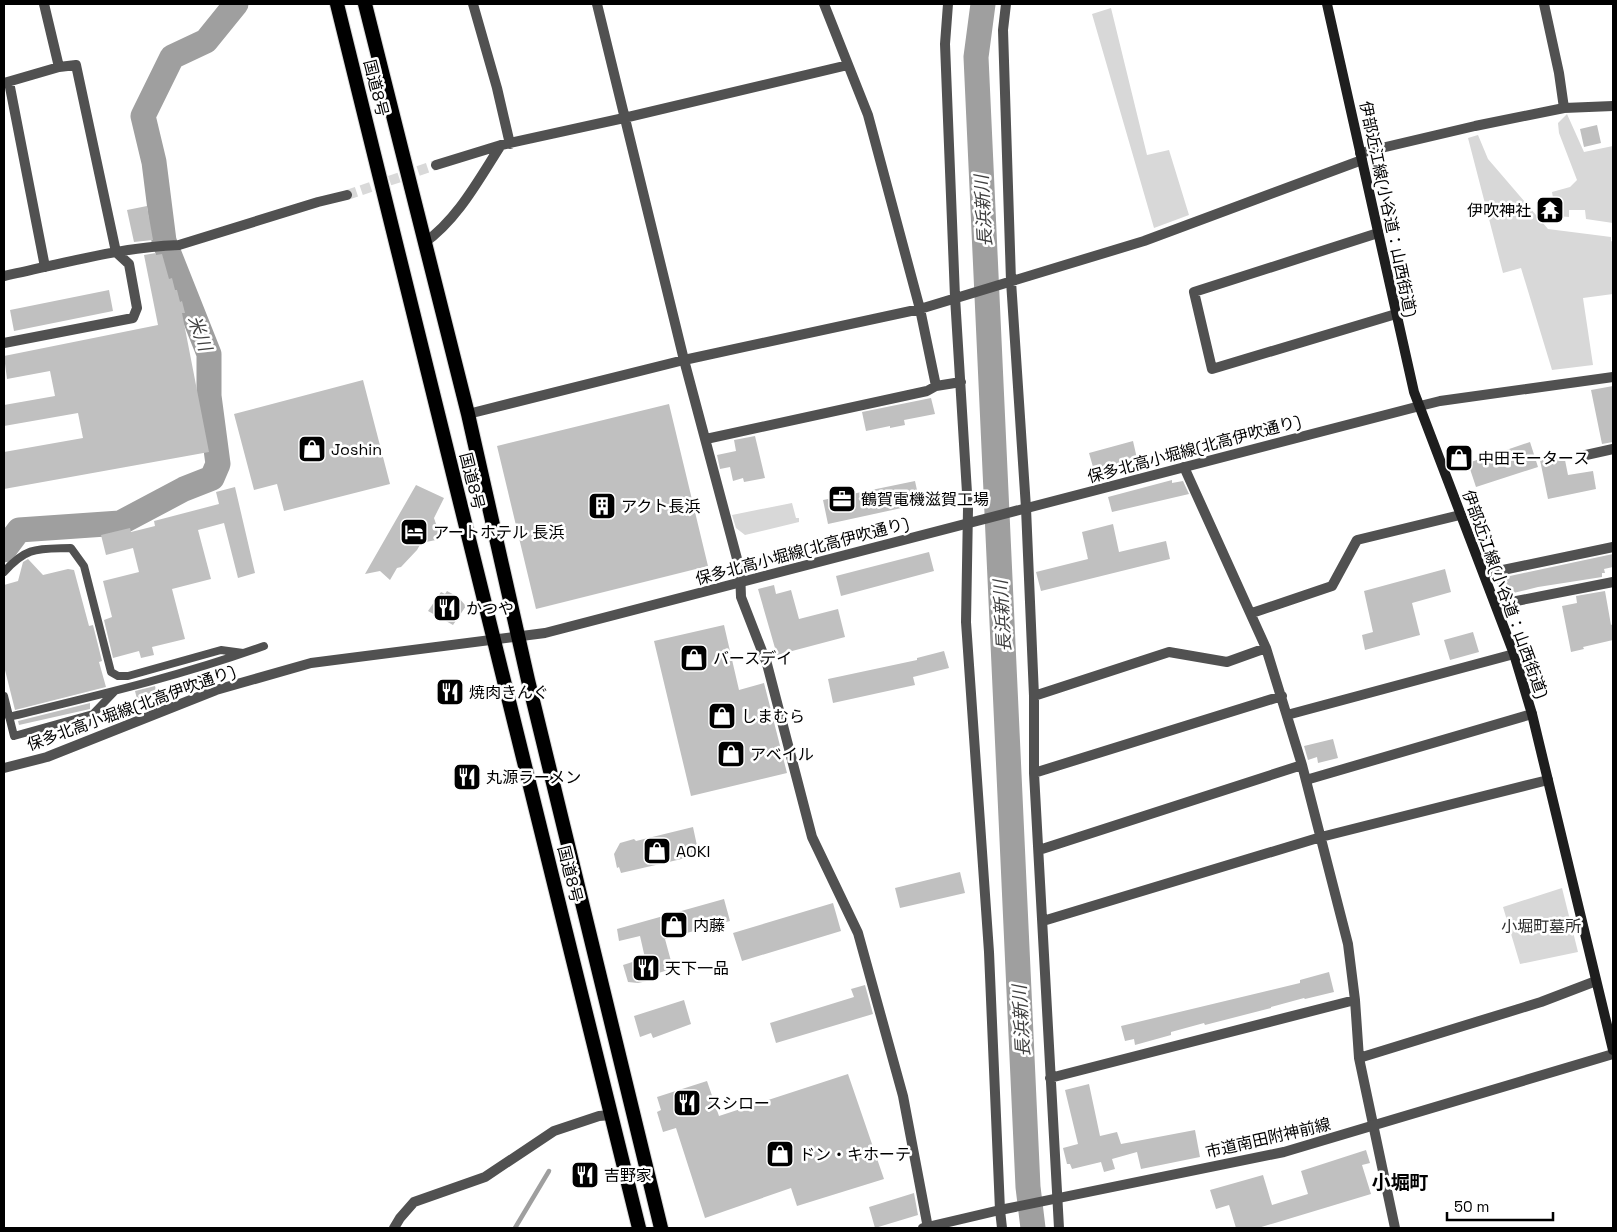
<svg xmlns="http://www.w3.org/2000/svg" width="1617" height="1232" font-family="'Space Grotesk','Noto Sans JP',sans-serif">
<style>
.green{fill:#d8d8d8}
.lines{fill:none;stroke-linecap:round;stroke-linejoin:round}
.stream{stroke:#9f9f9f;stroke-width:4.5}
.river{stroke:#9f9f9f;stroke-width:25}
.building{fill:#c0c0c0}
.minor-tunnel{stroke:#d9d9d9;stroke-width:10;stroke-dasharray:10 5;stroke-linecap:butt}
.trunk-casing{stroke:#dbdbdb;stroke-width:16}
.service{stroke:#515151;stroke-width:8}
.minor{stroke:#515151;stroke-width:10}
.tertiary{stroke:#515151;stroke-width:10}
.secondary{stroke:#1e1e1e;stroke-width:10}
.trunk{stroke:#000;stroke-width:14}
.labels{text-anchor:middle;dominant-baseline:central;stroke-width:5;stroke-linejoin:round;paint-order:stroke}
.street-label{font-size:16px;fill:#000;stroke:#fff}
.poi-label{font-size:16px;fill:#000;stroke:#fff;text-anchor:start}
.park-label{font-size:16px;fill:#2f2f2f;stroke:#fff}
.water-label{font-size:18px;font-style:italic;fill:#404040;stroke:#fff}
.quarter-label{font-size:19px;font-weight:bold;fill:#000;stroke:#fff}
</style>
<rect width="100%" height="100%" fill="#fff"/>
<path class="green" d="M1111 8 1147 155 1169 150 1189 215 1154 228 1092 14Z
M1567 114 1584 152 1613 146V223L1586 219 1585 210H1569V217L1556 216 1552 192 1570 187 1577 180 1559 133 1558 123Z
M1478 135 1488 159 1548 229 1611 237V241L1613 242V294L1583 298 1593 365 1552 370 1521 268 1503 273 1468 138Z
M792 503 796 518H799V522L745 535 736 528 732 515Z
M1562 888 1578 952 1520 964 1503 907Z"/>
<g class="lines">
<path class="stream" d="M515 1228 549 1171"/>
<path class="river" d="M983 4 976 57 1028 1187 1033 1228
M4 550 19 530 120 523 184 489 212 478 218 464 209 396V354L164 241 154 162 143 116 172 57 206 41 236 4"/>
</g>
<path class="building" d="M1597 125 1601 143 1584 147 1580 129Z
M1551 198 1554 212 1543 213 1541 199Z
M147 206 153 240 134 242 127 210Z
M156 253V255L162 254 169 279 172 278 175 290H177L180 302 182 301 185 313H182L209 452 4 489V452L83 438 78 413 4 426V405L55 396 50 371 7 379 4 356 158 325 144 255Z
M109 290 113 311 14 331 10 310Z
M363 380 390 484 284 511 277 484 254 490 234 414Z
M1613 386V442L1602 444 1591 390Z
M931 398 935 414 904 420 905 425 890 428V426L866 431 862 412Z
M669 404 708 566 536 609 497 446Z
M755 436 765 478 744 482 743 478 733 481 730 467 720 469 717 455 736 451 734 440Z
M1133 441 1138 463 1095 474 1089 453Z
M1530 442 1538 467 1476 487 1468 463Z
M1564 455 1568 475 1593 471 1596 489 1548 499 1540 460Z
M1172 480V483L1183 481 1189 494 1112 512 1108 497Z
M915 481 920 504 828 524 823 500Z
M416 485 444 498 434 518 441 539 421 543 417 550 401 567 397 568 390 580 380 571 365 574Z
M235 487 255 573 238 578 224 523 198 530 211 579 172 589 185 639 152 647 154 655 141 658 139 651 113 658 104 620 112 617 103 581 139 572 133 548 106 555 101 535 130 528 131 532 155 526 154 521 219 504 216 492Z
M1113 524 1119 552 1166 541 1170 559 1041 591 1036 572 1088 559 1082 532Z
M929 552 934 571 841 596 836 576Z
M1613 554V567L1604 569 1605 573H1602V577L1538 587 1509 594 1507 585 1498 587 1496 579Z
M28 559 43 575 68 569 74 570 89 626 93 625 102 661 99 662 106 687 15 710 4 666V585L18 581 23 562Z
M1445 569 1451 592 1412 603 1420 635 1365 650 1362 635 1373 632 1364 591Z
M774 585 776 594 791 590 799 619 838 609 845 637 777 655 758 589Z
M447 591 458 597 466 606 453 625 428 611 441 592 445 594Z
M1605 591 1611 625 1613 624V640L1583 647 1584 649 1571 652 1562 606 1577 603 1576 596Z
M724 625 739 690 764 683 787 773 691 796 654 641Z
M1473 632 1479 652 1450 660 1444 640Z
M944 651 949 668 913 677 915 685 833 703 828 679 917 660V658Z
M155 686 157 694 137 699 135 691Z
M90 703V709L19 725 18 721Z
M1333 739 1338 758 1318 763 1317 757 1308 760 1304 746Z
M693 827 699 855 621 873 619 867 617 868 614 854 620 843 634 839 636 841Z
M960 872 965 893 900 908 895 888Z
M724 899 730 921 665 939 671 961 666 963 668 970 646 977 647 981 638 983 628 982 623 965 645 958 640 936 619 941 617 929Z
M833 903 841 931 742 961 733 933Z
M1329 972 1334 992 1305 999 1304 998 1271 1007V1008L1205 1025 1204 1023 1171 1032V1035L1135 1045 1134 1039 1125 1041 1121 1026 1300 983V980Z
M865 985 873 1014 776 1043 770 1023 854 997 851 989Z
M684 1000 691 1024 653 1038 651 1033 640 1037 634 1016Z
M848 1074 884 1179 797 1206 791 1188 705 1218 676 1128 663 1132 657 1112 661 1110 657 1097 707 1081 719 1116Z
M1089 1084 1100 1136 1117 1132 1121 1144 1195 1130 1200 1157 1141 1169 1137 1152 1112 1159 1115 1169 1104 1172 1101 1162 1072 1169 1070 1164H1067L1063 1148 1078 1144 1065 1090Z
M1366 1150 1370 1163 1362 1165 1371 1194 1258 1228H1236L1229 1205 1216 1209 1210 1190 1263 1175 1272 1205 1308 1194 1301 1171Z
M914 1193 918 1215 875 1228 869 1207Z"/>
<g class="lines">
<path class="minor-tunnel" d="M347 195 436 165"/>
<defs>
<path id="trunk" d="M337 4 639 1228
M365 4 468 414 528 680 661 1228"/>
</defs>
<use href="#trunk" class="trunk-casing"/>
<path class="service" d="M4 572C27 546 38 549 71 548L84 566 111 672 118 676H128L221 650 243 653
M4 696 14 736 93 714 115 691
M9 717C95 696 181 676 264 646"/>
<path class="minor" d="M44 4 59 67
M473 4 497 88 510 144
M597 4 684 360 740 570 741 597 767 664 812 837 858 933 903 1096 928 1228
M824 4 868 115 920 309 936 386 961 382
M948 4 945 44 955 297 968 509 966 622 989 952 1000 1210 1002 1228
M1006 4 1003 30 1011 281 1026 508 1034 696V773L1059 1228
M1544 4 1559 73 1564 108
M9 82 45 267
M4 83 59 67 76 65 116 252 129 264 137 308 133 318 4 343
M1360 153 1475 126 1564 108 1613 106
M436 165 501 145
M1378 233 1194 292 1212 369 1396 314
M424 243C458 219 479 179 501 145L624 118 848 65
M4 276C62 264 120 247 179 245L318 202 347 195
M468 414 684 360 920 309 1144 241 1362 160
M706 439 927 391 936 386
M1586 455 1613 449
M1184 467 1266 648 1302 765 1348 944 1355 1000 1359 1058 1395 1228
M1484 574 1613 547
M1496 605 1613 582
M1252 613 1332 586 1357 540 1460 515
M1034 696 1169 652 1227 662 1266 648
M1287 715 1514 654
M1034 773 1282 696
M1306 780 1532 714
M1039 850 1302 765
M1043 921 1321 837 1548 780
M1359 1058 1541 1002 1596 981
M1050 1078 1355 1000
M394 1228 400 1218 414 1202 485 1177 554 1131 599 1116 611 1115"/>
<path class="tertiary" d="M4 768 47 757 216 690 311 663 545 633 1420 406 1440 401 1613 377
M923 1228 1000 1210 1284 1152 1613 1054"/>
<path class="secondary" d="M1327 4 1414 392 1514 654 1532 714 1613 1050"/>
<use href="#trunk" class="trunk"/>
</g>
<defs>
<symbol id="temple-square" viewBox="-11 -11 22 22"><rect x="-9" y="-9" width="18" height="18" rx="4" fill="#000" stroke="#fff"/><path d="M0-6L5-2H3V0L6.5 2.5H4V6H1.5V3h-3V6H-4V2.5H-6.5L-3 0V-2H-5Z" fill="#fff"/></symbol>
<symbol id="shop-square" viewBox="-11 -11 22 22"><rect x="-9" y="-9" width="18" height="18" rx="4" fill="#000" stroke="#fff"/><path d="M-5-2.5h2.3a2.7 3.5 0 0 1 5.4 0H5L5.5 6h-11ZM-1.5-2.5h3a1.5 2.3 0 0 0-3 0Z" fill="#fff"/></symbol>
<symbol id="office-square" viewBox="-11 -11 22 22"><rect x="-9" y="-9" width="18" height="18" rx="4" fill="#000" stroke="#fff"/><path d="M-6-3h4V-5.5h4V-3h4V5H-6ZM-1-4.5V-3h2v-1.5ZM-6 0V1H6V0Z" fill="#fff"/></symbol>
<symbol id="building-square" viewBox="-11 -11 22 22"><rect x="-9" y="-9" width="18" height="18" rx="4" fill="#000" stroke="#fff"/><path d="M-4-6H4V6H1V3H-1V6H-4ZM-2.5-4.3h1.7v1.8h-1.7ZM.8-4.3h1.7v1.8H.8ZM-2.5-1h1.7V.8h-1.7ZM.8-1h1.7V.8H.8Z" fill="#fff"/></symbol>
<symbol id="hotel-square" viewBox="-11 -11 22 22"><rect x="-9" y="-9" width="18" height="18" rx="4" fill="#000" stroke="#fff"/><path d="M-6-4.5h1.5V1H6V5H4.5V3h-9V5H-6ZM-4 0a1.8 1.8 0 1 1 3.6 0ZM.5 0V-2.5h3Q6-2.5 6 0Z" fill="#fff"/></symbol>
<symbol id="restaurant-square" viewBox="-11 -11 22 22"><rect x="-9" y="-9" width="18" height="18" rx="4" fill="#000" stroke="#fff"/><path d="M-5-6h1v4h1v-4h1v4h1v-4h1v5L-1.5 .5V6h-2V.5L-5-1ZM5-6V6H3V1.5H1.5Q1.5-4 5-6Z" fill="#fff"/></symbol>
</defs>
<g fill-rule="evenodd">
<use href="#temple-square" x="1534" y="194" width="32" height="32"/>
<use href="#shop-square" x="296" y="433" width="32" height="32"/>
<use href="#shop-square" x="1443" y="442" width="32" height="32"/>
<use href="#office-square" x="826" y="483" width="32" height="32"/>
<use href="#building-square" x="586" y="490" width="32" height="32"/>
<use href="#hotel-square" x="398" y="516" width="32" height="32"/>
<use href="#restaurant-square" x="431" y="592" width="32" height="32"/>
<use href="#shop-square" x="678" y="642" width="32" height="32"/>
<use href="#restaurant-square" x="434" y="676" width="32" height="32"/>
<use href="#shop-square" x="706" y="700" width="32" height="32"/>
<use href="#shop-square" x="715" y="738" width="32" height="32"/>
<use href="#restaurant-square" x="451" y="761" width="32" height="32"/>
<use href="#shop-square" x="641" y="835" width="32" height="32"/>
<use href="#shop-square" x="658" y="909" width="32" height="32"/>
<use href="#restaurant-square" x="630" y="952" width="32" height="32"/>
<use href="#restaurant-square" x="671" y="1087" width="32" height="32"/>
<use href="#shop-square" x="764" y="1138" width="32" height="32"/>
<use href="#restaurant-square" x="569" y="1159" width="32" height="32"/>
</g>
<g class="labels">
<g class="street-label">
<text transform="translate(376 88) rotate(76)">国道8号</text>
<text transform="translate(1388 209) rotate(78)">伊部近江線(小谷道：山西街道)</text>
<text transform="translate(1194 449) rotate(-15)">保多北高小堀線(北高伊吹通り)</text>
<text transform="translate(472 481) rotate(76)">国道8号</text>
<text transform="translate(802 551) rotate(-15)">保多北高小堀線(北高伊吹通り)</text>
<text transform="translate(1505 594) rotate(70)">伊部近江線(小谷道：山西街道)</text>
<text transform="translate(131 708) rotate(-20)">保多北高小堀線(北高伊吹通り)</text>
<text transform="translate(570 874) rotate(76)">国道8号</text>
<text transform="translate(1268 1138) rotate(-13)">市道南田附神前線</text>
</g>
<g class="poi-label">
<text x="1531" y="210" text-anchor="end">伊吹神社</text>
<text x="331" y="449">Joshin</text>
<text x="1478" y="458">中田モータース</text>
<text x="861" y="499">鶴賀電機滋賀工場</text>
<text x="621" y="506">アクト長浜</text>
<text x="433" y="532">アートホテル 長浜</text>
<text x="466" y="608">かつや</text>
<text x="713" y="658">バースデイ</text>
<text x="469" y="692">焼肉きんぐ</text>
<text x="741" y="716">しまむら</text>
<text x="750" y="754">アベイル</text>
<text x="486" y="777">丸源ラーメン</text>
<text x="676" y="851">AOKI</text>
<text x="693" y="925">内藤</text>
<text x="665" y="968">天下一品</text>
<text x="706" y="1103">スシロー</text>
<text x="799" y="1154">ドン・キホーテ</text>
<text x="604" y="1175">吉野家</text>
</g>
<g class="park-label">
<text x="1541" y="926">小堀町墓所</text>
</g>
<g class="water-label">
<text transform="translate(983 211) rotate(-93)">長浜新川</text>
<text transform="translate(200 333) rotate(70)">米川</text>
<text transform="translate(1002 616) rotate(-93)">長浜新川</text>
<text transform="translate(1021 1021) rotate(-93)">長浜新川</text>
</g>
<g class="quarter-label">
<text x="1400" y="1182">小堀町</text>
</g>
</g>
<rect width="1617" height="1232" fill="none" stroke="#000000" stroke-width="10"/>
<path d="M1447 1212v8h106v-8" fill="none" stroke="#000000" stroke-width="2.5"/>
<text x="1454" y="1212" font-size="15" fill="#000000" stroke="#ffffff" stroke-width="4" paint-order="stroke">50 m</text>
</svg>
